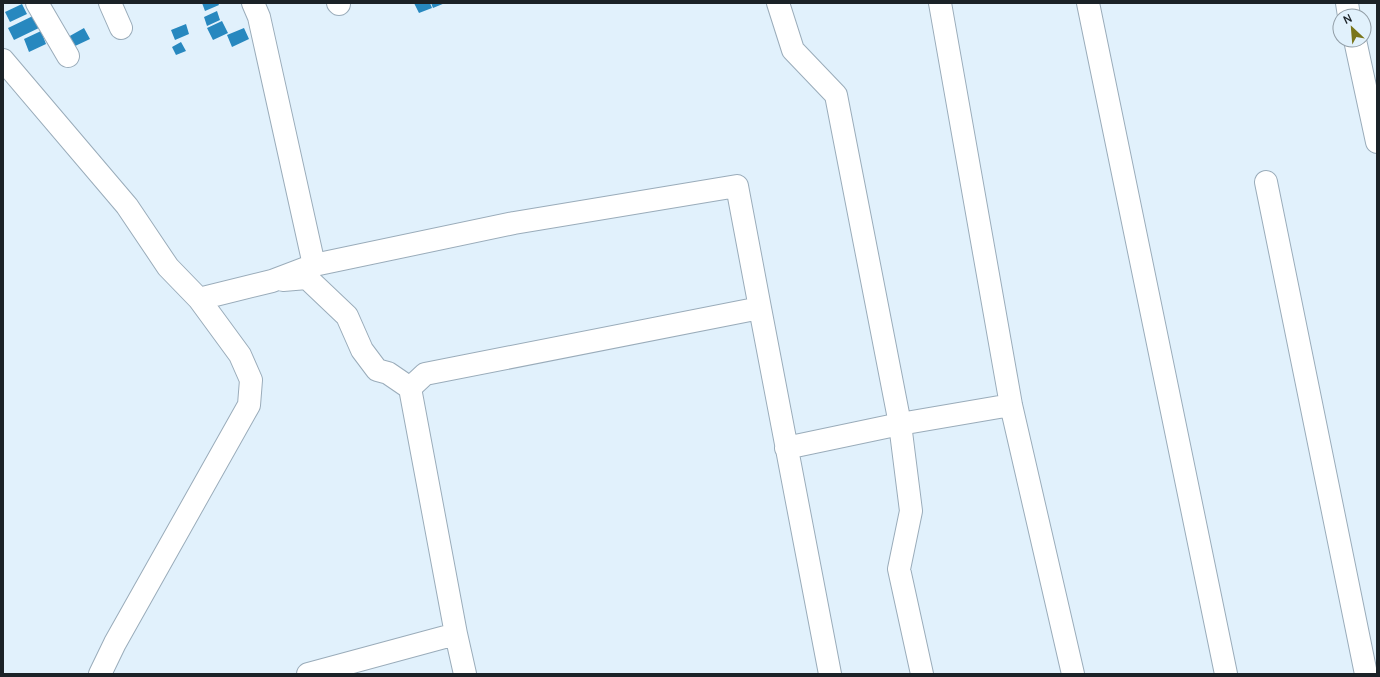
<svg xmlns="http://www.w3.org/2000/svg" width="1380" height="677" font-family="Manrope,sans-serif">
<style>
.building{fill:#2788bf}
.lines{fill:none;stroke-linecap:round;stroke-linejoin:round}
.street-casing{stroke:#9aacba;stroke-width:24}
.street{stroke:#fff;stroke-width:22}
</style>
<rect width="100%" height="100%" fill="#e1f1fc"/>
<path class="building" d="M202 3H218L219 5 205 11Z
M414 3H430L432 8 419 13Z
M431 3H445L433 8Z
M22 4 27 14 10 22 5 12Z
M217 11 220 20 207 26 204 17Z
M37 14 43 26 14 40 8 28Z
M222 21 228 33 213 40 207 28Z
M186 24 189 34 175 40 171 30Z
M84 28 90 39 73 47 68 37Z
M244 28 249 39 232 47 227 35Z
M41 31 46 44 29 52 24 39Z
M181 42 186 51 176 55 172 47Z"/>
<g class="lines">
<defs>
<path id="street" d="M37 3 68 56
M110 3 121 28
M253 3 259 17 314 265 514 223 737 186 760 308
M338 3 339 4
M778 3 793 50 836 95 900 424 911 511 899 569 922 674
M940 3 1011 405 1073 674
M1088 3 1226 674
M1347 3 1349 16
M1355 40 1377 142
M3 60 127 206 168 267 199 299 272 281 314 265
M1266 182 1366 674
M283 280 307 278 347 316 362 350 377 370 388 373 410 388
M786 448 900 424 1011 405
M456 634 465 674
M100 674 115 643 249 405 251 380 240 355 199 299
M308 674 456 634 410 388 425 374 760 308 830 674"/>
</defs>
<use href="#street" class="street-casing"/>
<use href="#street" class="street"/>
</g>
<rect width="1380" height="677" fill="none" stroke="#1b2227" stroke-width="8"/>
<g transform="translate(1352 28) rotate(334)"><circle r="19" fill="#e1f1fc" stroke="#929ea7"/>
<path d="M0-3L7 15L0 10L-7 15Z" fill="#79751a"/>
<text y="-6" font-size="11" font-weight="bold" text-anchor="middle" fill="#1b2227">N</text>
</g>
</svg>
